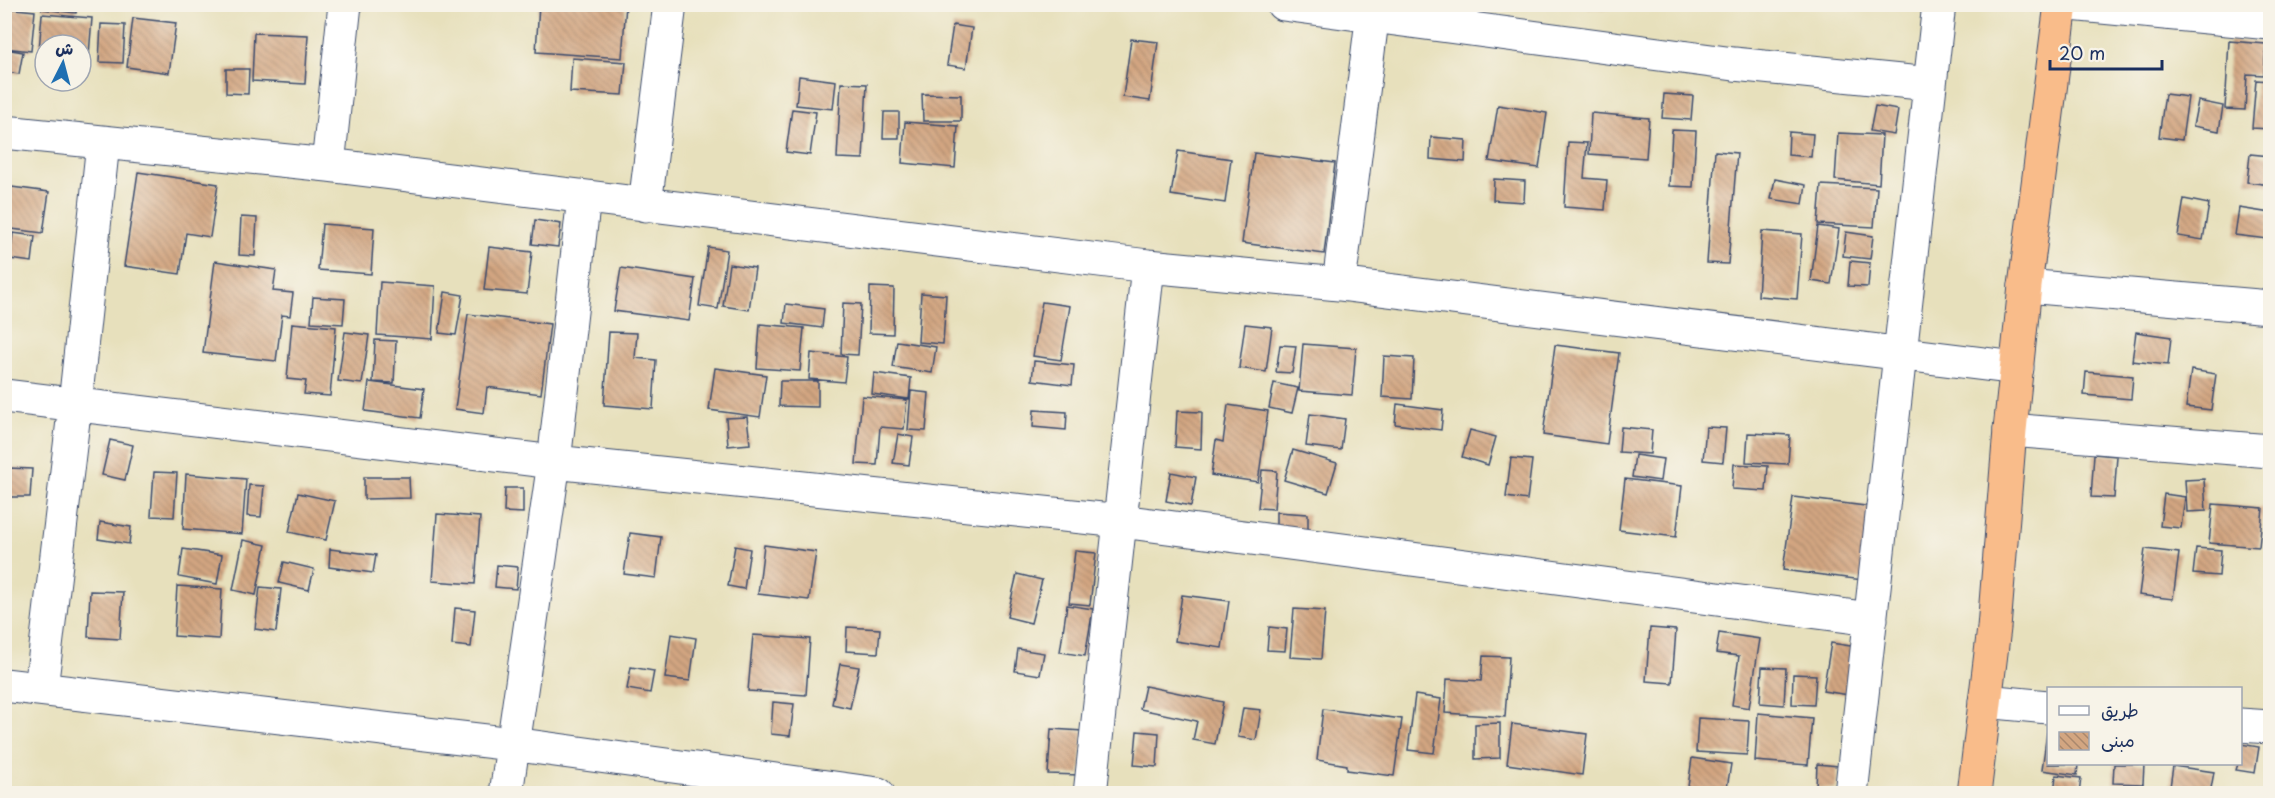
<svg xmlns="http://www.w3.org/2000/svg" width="2275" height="798" font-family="'Playpen Sans','Playpen Sans Arabic',sans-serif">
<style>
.building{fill:url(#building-back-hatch)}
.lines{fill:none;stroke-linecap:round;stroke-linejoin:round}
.minor-casing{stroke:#3a4a6c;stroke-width:35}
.trunk-casing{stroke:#3a4a6c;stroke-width:35}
.minor{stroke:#fff;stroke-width:33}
.trunk{stroke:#f9bc8a;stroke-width:33}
</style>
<defs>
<pattern id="building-back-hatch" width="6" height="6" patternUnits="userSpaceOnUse" patternTransform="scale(1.5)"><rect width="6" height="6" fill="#d3a681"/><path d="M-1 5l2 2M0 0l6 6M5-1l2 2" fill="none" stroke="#aa886d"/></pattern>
</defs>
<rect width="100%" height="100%" fill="#f7f3e8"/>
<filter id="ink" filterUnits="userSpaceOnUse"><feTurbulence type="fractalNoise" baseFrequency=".0167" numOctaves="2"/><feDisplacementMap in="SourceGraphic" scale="12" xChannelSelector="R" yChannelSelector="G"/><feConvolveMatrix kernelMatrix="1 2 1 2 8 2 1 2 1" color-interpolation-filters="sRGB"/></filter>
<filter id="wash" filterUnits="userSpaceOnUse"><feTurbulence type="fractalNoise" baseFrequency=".008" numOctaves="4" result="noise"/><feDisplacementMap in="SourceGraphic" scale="24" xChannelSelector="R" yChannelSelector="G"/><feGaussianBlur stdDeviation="1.35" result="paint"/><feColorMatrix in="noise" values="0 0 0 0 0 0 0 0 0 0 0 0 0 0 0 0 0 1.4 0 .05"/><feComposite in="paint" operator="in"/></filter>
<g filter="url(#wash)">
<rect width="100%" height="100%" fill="#e7e0bc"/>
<g id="blocks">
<path class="building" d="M43 4H78L76 13 42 9Z
M539 4H626L622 58 536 52Z
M1588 4H1610V9L1588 8Z
M5 8 35 11 31 51 5 48Z
M42 14 92 18 89 55H81V45H45V52L39 51Z
M133 18 176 23 169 73 127 67Z
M101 24 125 25 123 63 99 62Z
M953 25 972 28 966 68 947 65Z
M254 33 308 35 305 84 252 81Z
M1131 39 1158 42 1150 101 1123 97Z
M2229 41 2266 44 2264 75 2247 74 2245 110 2225 109Z
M5 49 23 52 19 74 5 72Z
M572 58 626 62 623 95 570 92Z
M226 69H249L248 94 226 93Z
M799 76 836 81 833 109 796 105Z
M2256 80 2270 81V129L2252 128Z
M841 83 867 84 863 159 837 158Z
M922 94 961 95V121H923Z
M1664 94 1693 96 1691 120 1662 118Z
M2165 94 2188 97 2182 140 2159 137Z
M2198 101 2223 106 2219 131 2193 126Z
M1498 105 1547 113 1539 168 1489 161Z
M1875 106 1898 110 1894 135 1870 131Z
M792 109 816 112 810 155 786 152Z
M884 112H899V138H883Z
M1591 113 1649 118 1646 158 1589 154Z
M905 122 958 126 955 168 902 163Z
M1672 130 1696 131 1693 187 1669 186Z
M1789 132 1813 134 1811 157 1788 155Z
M1838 133 1882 135 1879 184 1835 180Z
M1431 137 1466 140 1465 162 1430 159Z
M1568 142 1587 143 1584 178 1607 180 1605 210 1564 207Z
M1178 151 1231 159 1225 203 1171 195Z
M1715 151 1737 153 1728 264 1707 263Z
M1254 153 1335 163 1324 254 1242 243Z
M2250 154 2270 156V185L2247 182Z
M138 172 218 184 210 237 186 233 180 274 124 266Z
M1494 179 1525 181 1524 202 1493 200Z
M1775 179 1806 185 1803 204 1771 199Z
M1821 185 1877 188 1874 227 1818 224Z
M4 186 49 192 43 233 4 228Z
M2184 199 2209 204 2203 240 2178 236Z
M2239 208 2270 213 2267 239 2235 235Z
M241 217 257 218 255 256 239 255Z
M535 220 561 224 558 247 532 244Z
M322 224 374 228 371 274 318 270Z
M1818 226 1839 229 1831 284 1811 281Z
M1762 231 1802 234 1797 299 1758 296Z
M1846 232 1873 236 1870 259 1843 256Z
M13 233 35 236 32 262 10 259Z
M489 247 532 252 527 294 484 290Z
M708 247 727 250 718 309 699 306Z
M215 261 276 270 273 291 293 293 290 316 282 315 276 361 203 353Z
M1850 261 1870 263 1868 287 1848 286Z
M729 264 755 268 749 310 723 306Z
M621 268 695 279 689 321 614 311Z
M380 282 435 286 432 339 377 335Z
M870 287 894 288 893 334 869 333Z
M445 292 463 295 456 335 439 333Z
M921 293 946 295 943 344 918 342Z
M313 297 345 299 343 324 311 322Z
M1042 302 1070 306 1061 360 1033 356Z
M843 303 861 304 858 355 841 354Z
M786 304 824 309 822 328 784 323Z
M468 314 550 324 541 394 487 387 484 413 455 409Z
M292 323 336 327 330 396 304 394 306 381 287 379Z
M760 324 804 328 800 371 757 368Z
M1245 324 1272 327 1266 372 1239 368Z
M345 332 369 335 362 384 338 381Z
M609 332 637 333 635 358 656 360 653 409 604 405Z
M2136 332 2171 337 2168 365 2132 361Z
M375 340 396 341 394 383 373 382Z
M897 341 936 347 932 373 893 367Z
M1303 344 1356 348 1352 395 1299 391Z
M1280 345 1296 346 1292 373 1276 372Z
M1555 345 1619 353 1607 444 1543 435Z
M811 353 847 357 844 382 809 379Z
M1384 356 1414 358 1412 399 1382 397Z
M1034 361 1074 365 1072 385 1032 380Z
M715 368 766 375 760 417 709 410Z
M2191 370 2216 374 2211 410 2186 407Z
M2086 372 2133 376 2131 399 2084 395Z
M874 373 911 378 909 399 872 394Z
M780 381H818V407L779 406Z
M369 382 424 389 420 418 365 411Z
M1274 383 1298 388 1292 413 1269 408Z
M911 391 929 393 926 431 908 430Z
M862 396 907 400 904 429 880 427 877 465 856 464Z
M1397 404 1443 410 1441 430 1395 424Z
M1228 405 1268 411 1258 482 1211 475 1216 440 1223 442Z
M1034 410 1067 412 1066 430 1033 427Z
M1177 411 1202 412 1201 449 1175 447Z
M1310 414 1345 419 1341 450 1306 446Z
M747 417 750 444 728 446 726 418Z
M1621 427 1652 430 1650 454 1619 452Z
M1706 427 1726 428 1723 462 1703 460Z
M1470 430 1496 437 1488 465 1462 457Z
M1748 433 1790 435 1788 464 1746 462Z
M898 434 913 437 909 465 893 463Z
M110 440 133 445 125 480 102 475Z
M1293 450 1337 463 1328 493 1284 480Z
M2094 454 2117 456 2114 498 2091 497Z
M1635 455 1663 459 1660 481 1632 477Z
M1511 458 1532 460 1527 500 1506 497Z
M1734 464 1768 466 1766 491 1732 489Z
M9 468 32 469 30 497H7Z
M1262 470 1277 471 1274 509 1258 508Z
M154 472 177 473 174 517 151 516Z
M1171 472 1196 477 1191 506 1166 501Z
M186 474 246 479 242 534 183 529Z
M364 477H409L410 498 364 499Z
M1625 479 1682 486 1676 537 1619 530Z
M2204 479 2206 511 2187 512 2185 480Z
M249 485 264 486 261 517 247 516Z
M505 488H523V513L504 512Z
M298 493 335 501 326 540 289 532Z
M2164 494 2185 497 2181 528 2160 526Z
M1793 497 1873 507 1863 580 1783 570Z
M2213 504 2263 508 2259 547 2209 543Z
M1276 512 1308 514V531L1276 530Z
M437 514 480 517 475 584 432 581Z
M100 522 131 527 129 544 98 539Z
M630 533 661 537 656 578 624 574Z
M243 540 266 545 256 595 233 590Z
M764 545 816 552 809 600 758 594Z
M735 546 750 549 744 589 728 586Z
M2196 548 2221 550 2219 576 2193 574Z
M183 549 222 555 217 584 179 577Z
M330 549 376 555 373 573 329 567Z
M2145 549 2179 553 2173 599 2139 595Z
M1075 551 1096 553 1090 605 1069 603Z
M284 562 314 569 309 590 279 583Z
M497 565 518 567 516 589 495 587Z
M1017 574 1042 580 1031 623 1007 617Z
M177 586 222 589 219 639 174 636Z
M260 587 281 589 276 632 255 629Z
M90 591 123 592 120 639 88 637Z
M1182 595 1229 601 1222 648 1175 641Z
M1067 605 1093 609 1085 656 1060 652Z
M455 608 475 610 471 647 452 645Z
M1294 609 1325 611 1321 659 1290 657Z
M847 627 880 629 878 653 846 651Z
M1269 627 1287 629 1285 651 1267 650Z
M1650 628 1676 630 1672 683 1646 681Z
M1719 633 1760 639 1749 708 1732 705 1739 656 1716 653Z
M671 634 696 638 690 681 665 678Z
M753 635 810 639 806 695 748 691Z
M1831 643 1870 649 1862 697 1823 691Z
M1018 649 1044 653 1040 675 1015 671Z
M1483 656 1509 657 1505 717 1445 713 1447 679 1481 681Z
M840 664 859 667 850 708 832 704Z
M631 667 654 671 650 693 627 689Z
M1762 667 1786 668 1784 705 1760 703Z
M1793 674 1816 675 1814 705 1792 704Z
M1145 686 1223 702 1215 744 1193 740 1197 721 1140 709Z
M1415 695 1441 699 1434 753 1408 750Z
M773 702 794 704 790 736 771 734Z
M1243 708 1261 710 1256 740 1238 737Z
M1323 709 1402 719 1394 776 1347 770V765L1317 760Z
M1758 713 1812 718 1808 765 1755 761Z
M1698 718 1749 721 1747 755 1696 752Z
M1500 723V758L1475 759V724Z
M1512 724 1587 734 1582 775 1507 764Z
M1051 729 1083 731 1080 775 1048 774Z
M1137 731 1159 733 1157 767 1134 765Z
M2047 732 2048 764H2078L2077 775 2042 770Z
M2241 744 2259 747 2255 773 2236 770 2238 764H2240Z
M1692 758 1731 764 1726 794H1687Z
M1817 764 1838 766 1836 789 1816 788Z
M2114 764H2144L2143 784 2113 783Z
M2173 766 2214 772 2210 794H2169Z
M2056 775 2081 778 2079 794H2054Z"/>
</g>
</g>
<g filter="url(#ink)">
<use href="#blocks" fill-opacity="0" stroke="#3a4a6c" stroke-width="1.5"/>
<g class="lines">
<defs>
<path id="minor" d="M1283 4 1734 64 1930 84
M2070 4 2270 23
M4 132 328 165 1148 266 1339 284 2017 368
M328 165 345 4
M645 205 670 4
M1339 284 1374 4
M2025 286 2270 307
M4 396 554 462 1121 521 1871 619
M2010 430 2270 451
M4 685 512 744 878 794
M41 689 75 404 103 143
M1985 701 2048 707
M2240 725 2270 727
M506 794 554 462 584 197
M1090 794 1148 266
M1851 794 1939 4"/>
<path id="trunk" d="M1974 794 1994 628 2010 430 2025 286 2061 4"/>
</defs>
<use href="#minor" class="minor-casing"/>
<use href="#trunk" class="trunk-casing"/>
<use href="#minor" class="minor"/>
<use href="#trunk" class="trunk"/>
</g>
</g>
<rect width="2275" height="798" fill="none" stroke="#f7f3e8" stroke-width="24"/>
<rect x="2047" y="687" width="195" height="78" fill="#f7f3e8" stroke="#9fa5b1" stroke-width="1.5"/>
<rect x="2059" y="706" width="30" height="9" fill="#ffffff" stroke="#9fa5b1" stroke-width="1.5"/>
<text x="2101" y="717" font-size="18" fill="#1b2f5e">طريق</text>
<rect x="2059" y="732" width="30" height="18" fill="url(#building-back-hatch)" stroke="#9fa5b1" stroke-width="1.5"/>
<text x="2101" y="747" font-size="18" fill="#1b2f5e">مبنى</text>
<g transform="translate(63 63) rotate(6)"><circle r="28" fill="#f7f3e8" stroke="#9fa5b1" stroke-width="1.5"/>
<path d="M0-4.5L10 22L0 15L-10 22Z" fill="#1f6fb2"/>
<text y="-9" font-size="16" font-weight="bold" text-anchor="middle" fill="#1b2f5e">ش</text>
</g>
<path d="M2050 60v9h112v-9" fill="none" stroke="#1b2f5e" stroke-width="3"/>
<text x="2059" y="60" font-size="18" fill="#1b2f5e" stroke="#f7f3e8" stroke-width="4.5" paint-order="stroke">20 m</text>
</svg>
